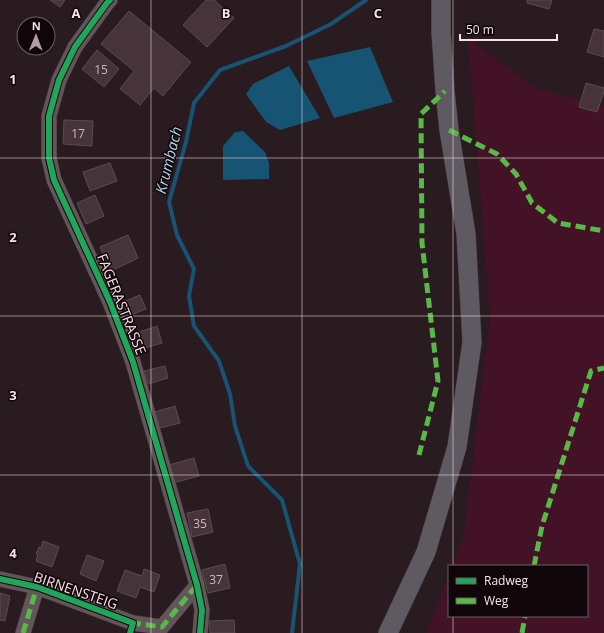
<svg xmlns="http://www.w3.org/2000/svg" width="604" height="633" font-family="'Open Sans',sans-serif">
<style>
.green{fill:#431227}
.water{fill:#175372}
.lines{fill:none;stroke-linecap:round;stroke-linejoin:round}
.stream{stroke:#175372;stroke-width:4}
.building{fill:#47333a;stroke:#594c50}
.minor-casing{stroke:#43373b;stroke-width:16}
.major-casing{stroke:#43373b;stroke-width:20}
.minor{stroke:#63565b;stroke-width:15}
.major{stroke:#5f5a61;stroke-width:19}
.quiet{stroke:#58b947;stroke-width:5;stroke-dasharray:10 5;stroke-linecap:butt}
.cycleway-casing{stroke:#100508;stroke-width:8}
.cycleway{stroke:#20a55d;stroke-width:6}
.grid{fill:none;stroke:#f8e4ea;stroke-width:1;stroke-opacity:0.55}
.labels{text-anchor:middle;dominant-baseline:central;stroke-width:3;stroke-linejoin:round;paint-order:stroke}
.number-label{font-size:12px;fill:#ccb8be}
.street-label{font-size:14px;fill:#f8e4ea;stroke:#100508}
.water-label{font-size:15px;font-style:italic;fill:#b1d8f1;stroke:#100508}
.grid-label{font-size:13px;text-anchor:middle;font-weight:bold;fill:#f8e4ea;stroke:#100508;stroke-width:3;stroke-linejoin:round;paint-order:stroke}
</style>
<rect width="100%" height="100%" fill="#291b20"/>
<path class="green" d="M468 38 538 89 604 106V633H427L449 574V616H587V566H452L464 534 490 317Z"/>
<path class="water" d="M370 47 393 102 334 118 307 61Z
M289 66 320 118 280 130 266 122 246 94 253 84Z
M243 131 265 152 269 163V179L223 180V146L235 132Z"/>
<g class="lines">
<path class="stream" d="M292 633 300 564 282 500 248 466 235 426 230 394 219 361 194 326 189 296 194 269 177 235 169 202 186 142 194 103 220 70 286 46 331 24 366 0"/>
</g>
<path class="building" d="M50 0H65L60 7Z
M206 0H214L234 18 207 47 183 25Z
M527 0H552L549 9 527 3Z
M129 11 191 62 163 96 154 88 140 105 120 89 134 71 101 44Z
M594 29 604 31V57L587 52Z
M97 50 119 69 104 87 82 69Z
M586 83 604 88V92L597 112 579 107Z
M64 120 93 121 92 146 63 144Z
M110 163 117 181 90 191 83 172Z
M95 195 104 216 86 224 77 203Z
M128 235 138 258 111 271 100 247Z
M140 295 146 309 128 316 123 302Z
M157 326 162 343 138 350 133 334Z
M165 366 168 378 148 384 144 371Z
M175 406 180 423 160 428 155 412Z
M194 458 199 476 173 483 169 465Z
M208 509 213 532 192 537 187 513Z
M43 541 59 547 52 567 36 561 38 555 36 554 39 547 41 548Z
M87 555 104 561 96 581 80 574Z
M225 564 230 588 208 593 202 570Z
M144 569 160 575 154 592 140 587 136 598 117 591 125 570 142 576Z
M0 593 10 596 5 621 0 620Z
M234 620 235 633H210L209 621Z"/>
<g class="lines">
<defs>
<path id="minor" d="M110 0 107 3 75 47 59 80 49 116V158L54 180 110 302 133 362 197 585 202 610 200 633
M0 579 37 587 133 623 162 627 197 585
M23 633 37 587"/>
<path id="major" d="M388 633 426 552 457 447 472 342 466 234 449 130 445 91 441 32V0"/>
</defs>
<use href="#minor" class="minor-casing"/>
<use href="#major" class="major-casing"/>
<use href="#minor" class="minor"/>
<use href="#major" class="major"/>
<path class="quiet" d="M449 130 497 154 516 174 532 203 558 223 604 231
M419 455 438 381 422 243 421 114 445 91
M534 566 542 526 591 371 604 368
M132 625 133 623 162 627 197 585
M23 633 37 587
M522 633 525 616"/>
<defs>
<path id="cycleway" d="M110 0 107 3 75 47 59 80 49 116V158L54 180 110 302 133 362 197 585 202 610 200 633
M0 579 37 587 133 623 130 633"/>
</defs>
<use href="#cycleway" class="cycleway-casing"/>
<use href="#cycleway" class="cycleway"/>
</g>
<path class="grid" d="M151 0V633M302 0V633M453 0V566M0 158H604M0 316H604M0 475H604M453 616V633"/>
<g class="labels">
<g class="number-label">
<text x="101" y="69">15</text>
<text x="78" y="133">17</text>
<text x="200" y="523">35</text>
<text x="216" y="579">37</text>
</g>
<g class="street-label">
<text transform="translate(122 304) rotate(68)">FAGERASTRASSE</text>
<text transform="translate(76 590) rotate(19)">BIRNENSTEIG</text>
</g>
<g class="water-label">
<text transform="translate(168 160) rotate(-76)">Krumbach</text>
</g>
</g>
<g class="grid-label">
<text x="76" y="18">A</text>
<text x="226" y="18">B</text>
<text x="378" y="18">C</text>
<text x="13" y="84">1</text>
<text x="13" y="242">2</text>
<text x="13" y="400">3</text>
<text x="13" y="558">4</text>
</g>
<rect x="448" y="565" width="140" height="52" fill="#100508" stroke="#6d5e62"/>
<rect x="456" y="578" width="20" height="6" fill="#20a55d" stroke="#6d5e62"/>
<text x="484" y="585" font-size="12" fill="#f8e4ea">Radweg</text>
<rect x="456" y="598" width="20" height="6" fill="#58b947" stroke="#6d5e62"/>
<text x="484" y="605" font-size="12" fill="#f8e4ea">Weg</text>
<g transform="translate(36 36) rotate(1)"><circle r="19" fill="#100508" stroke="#6d5e62"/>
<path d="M0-3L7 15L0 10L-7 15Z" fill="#b09ea3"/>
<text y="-6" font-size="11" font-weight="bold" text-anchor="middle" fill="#f8e4ea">N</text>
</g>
<path d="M460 34v6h97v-6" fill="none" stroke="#f8e4ea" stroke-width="2"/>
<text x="466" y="34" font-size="12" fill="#f8e4ea" stroke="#100508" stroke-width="3" paint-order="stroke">50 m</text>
</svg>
